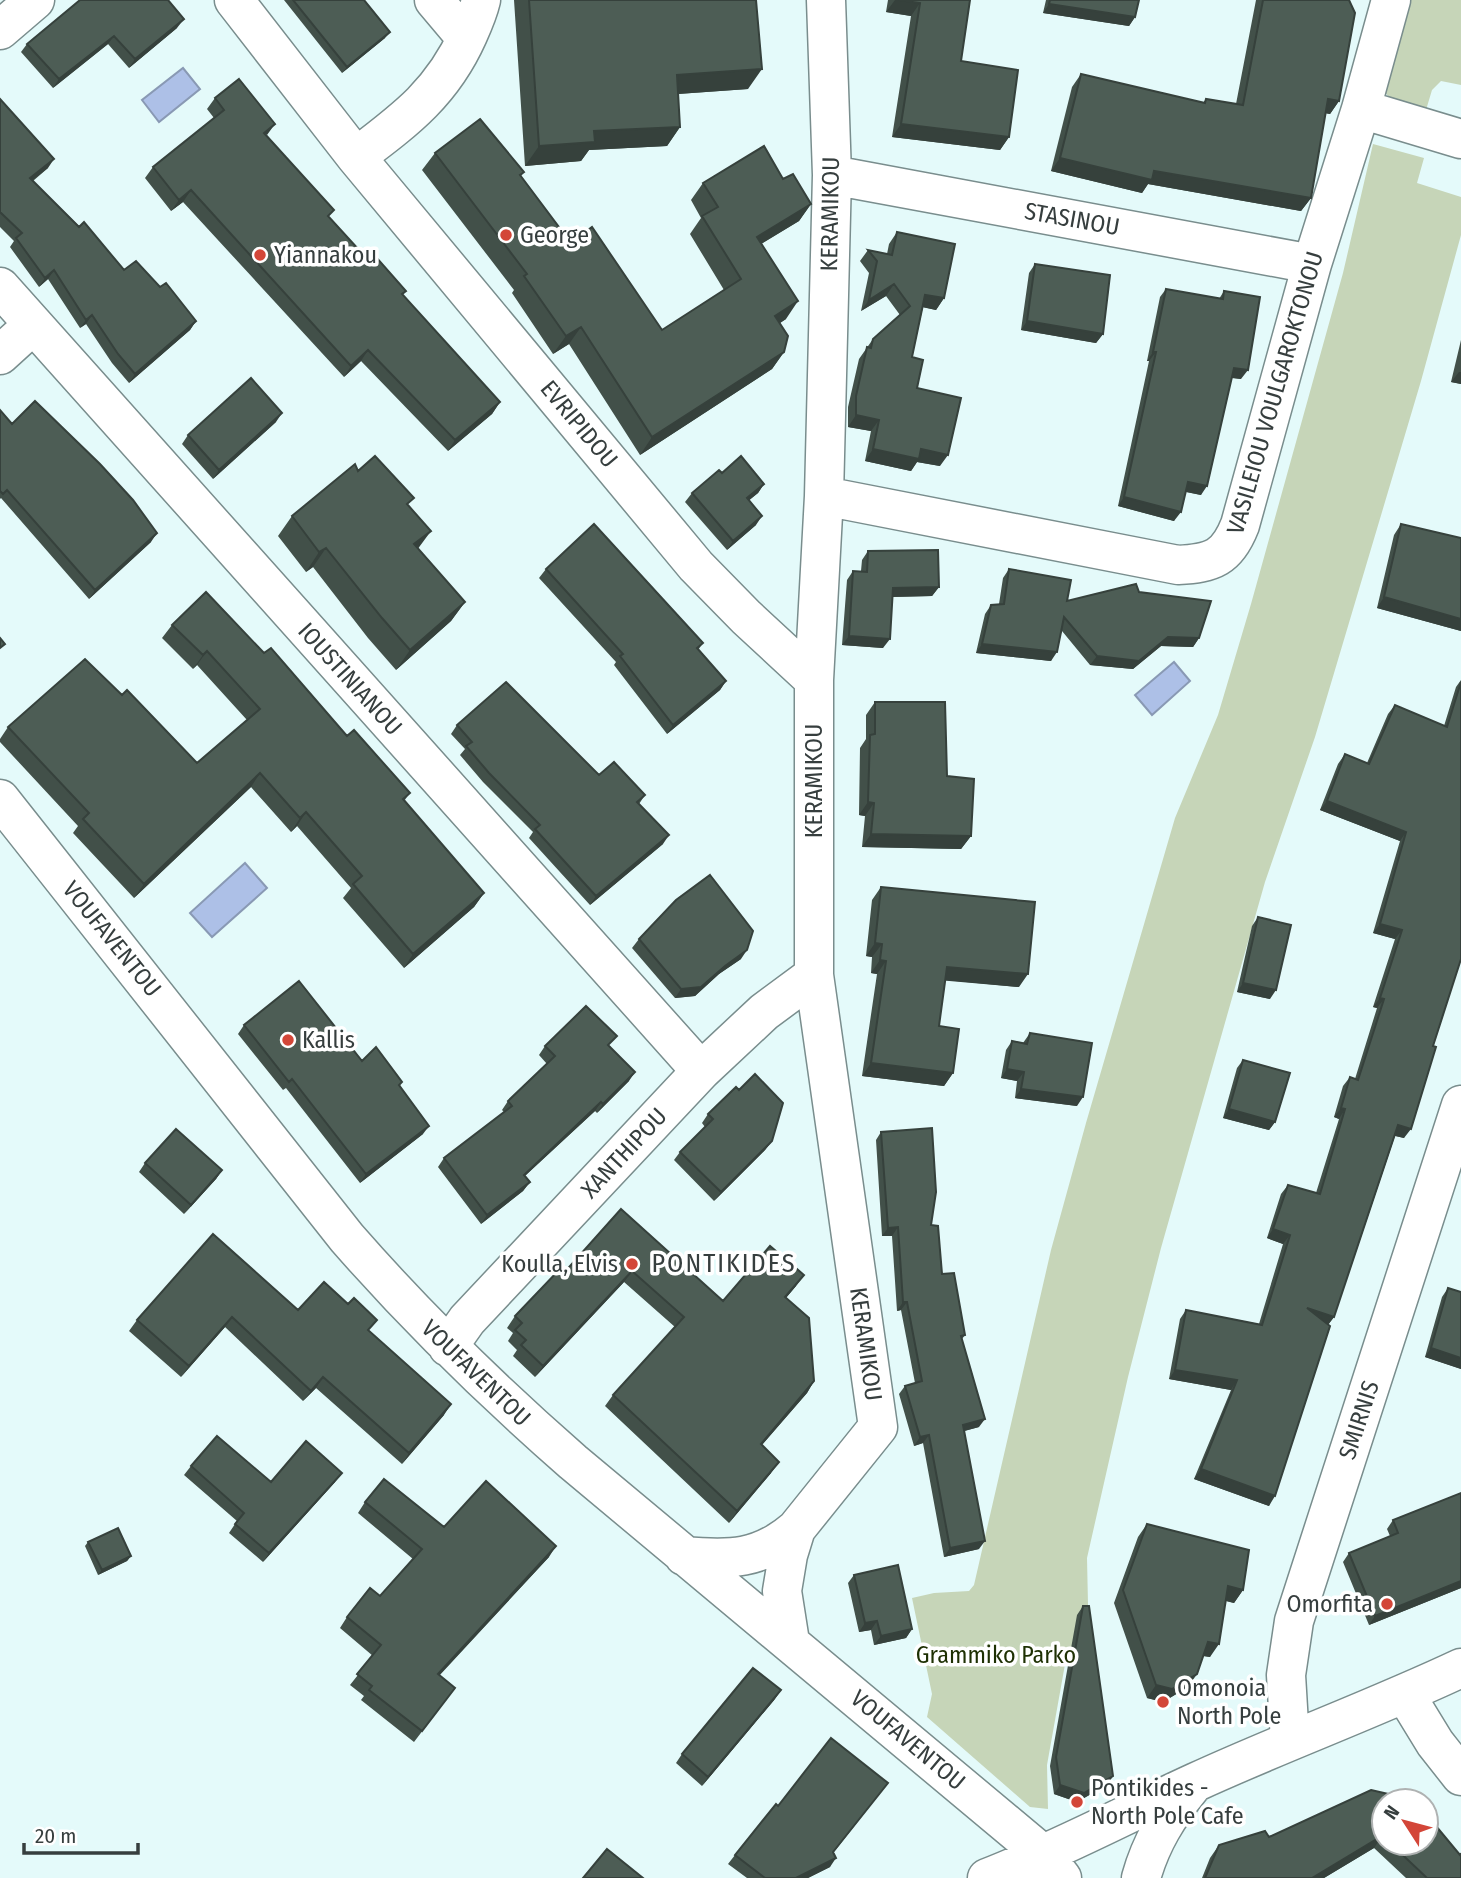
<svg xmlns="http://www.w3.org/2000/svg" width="1461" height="1878" font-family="'Fira Sans Condensed',sans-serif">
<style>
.green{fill:#c6d5b8}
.water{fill:#adc0e7;stroke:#8999b4;stroke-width:2}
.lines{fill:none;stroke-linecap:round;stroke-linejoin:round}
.minor-casing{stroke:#798d8d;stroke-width:41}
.minor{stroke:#fff;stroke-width:38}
.wall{fill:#425049}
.shaded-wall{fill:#36413c}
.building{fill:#4d5d55;stroke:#36413c;stroke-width:2}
.poi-dot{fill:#d34638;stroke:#fff;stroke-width:2.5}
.labels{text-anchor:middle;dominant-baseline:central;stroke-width:7;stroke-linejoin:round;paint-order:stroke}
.street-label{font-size:24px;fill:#363e3e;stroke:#fff}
.poi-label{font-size:24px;fill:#363e3e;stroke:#fff;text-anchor:start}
.park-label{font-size:24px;fill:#1e3003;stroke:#fff}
.neighbourhood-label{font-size:26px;letter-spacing:2px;fill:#363e3e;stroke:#fff}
</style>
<rect width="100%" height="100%" fill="#e4fafa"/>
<path class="green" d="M1410 0H1461V85L1441 81 1432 90 1426 110 1397 104 1382 90Z
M1373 144 1424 158 1417 183 1461 197V235L1421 381 1315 737 1265 882 1161 1248 1128 1377 1087 1558 1089 1651 1067 1653 1047 1765 1048 1809 1030 1807 927 1717 932 1694 912 1598 934 1593 969 1591 974 1585 1051 1250 1086 1123 1175 818 1218 715 1251 604 1343 273Z"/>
<path class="water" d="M183 68 200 89 159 122 142 100Z
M1174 662 1190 681 1152 715 1135 695Z
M245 863 267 888 212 937 190 913Z"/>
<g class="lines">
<defs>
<path id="minor" d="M234 0 356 157 696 566 746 617 814 680
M434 0 466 38
M0 30 35 0
M1361 109 1461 139
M356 157C405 120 442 93 468 35 473 24 478 13 481 0
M832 175 1312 264
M0 287 701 1071
M0 355 33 325
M824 496 1178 565C1213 563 1227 558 1240 525L1312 264 1361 109 1391 0
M0 799 347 1238C417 1318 493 1392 573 1462L1045 1856 1062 1878
M448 1347 467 1320 701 1071 764 1012 814 975
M684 1556C730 1560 760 1560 796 1529L878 1427 814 975V680L824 496 832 175 826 0
M790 1642 782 1591 788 1555 796 1529
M1405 1694 1435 1743 1461 1776
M1290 1741 1286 1675 1294 1621 1461 1105
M987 1878C1059 1850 1126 1814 1196 1782 1283 1742 1374 1709 1461 1668
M1141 1878C1151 1842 1168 1815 1191 1787"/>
</defs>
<use href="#minor" class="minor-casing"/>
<use href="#minor" class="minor"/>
</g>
<path class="wall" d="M284 0H364L385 38 342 73Z
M514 0H756L748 89 678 94 680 127 667 146 589 150 581 161 525 166Z
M888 0H970L961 61 1009 137 1000 150 892 137 911 16 886 12Z
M1046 0H1139L1135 17 1129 26 1043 13Z
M1256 0H1349L1339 101 1330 114 1325 113 1311 198 1301 211 1148 184 1142 193 1051 171 1072 87 1081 74 1203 103 1206 99 1236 104Z
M177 28 129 68 108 44 53 88 21 52 27 44Z
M215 98 267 136 329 217 371 263 406 291 403 295 500 402 492 414 448 451 361 361 344 377 183 202 171 211 145 178 153 167 214 118 207 109Z
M0 99 48 168 33 181 124 270 160 287 196 321 190 330 129 383 112 363 86 324 80 328 48 279 39 287 10 247 14 241 0 227Z
M435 153 524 172 521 176 571 243 662 330 724 290 690 234 701 218 691 200 703 183 783 179 811 204 799 221 761 244 786 319 780 323 784 352 772 369 640 455 569 344 553 354 512 293 514 290 422 170Z
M897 232 944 298 936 310 923 307 912 357 917 388 940 466 917 462 911 471 865 461 871 431 848 427V407L859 359 873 339 900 315 886 296 861 311 869 273 860 261 868 250 887 254 889 244Z
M1035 264 1103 334 1096 343 1021 330 1029 273Z
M1166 289 1219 299 1224 291 1241 379 1231 378 1201 495 1186 492 1174 521 1118 506 1149 361H1147L1160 297Z
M1461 340V384L1451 382Z
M0 410 12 424 151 542 89 599 1 498 0 499Z
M276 422 213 479 182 444 188 435Z
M358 471 408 506 418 549 465 602 451 621 396 670 368 638 313 567 306 572 278 536 292 516Z
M722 473 764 484 758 493 749 500 756 525 727 550 685 502 692 493Z
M1401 524 1461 538V631L1377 608 1394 535Z
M868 551 939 587 932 596 893 597 883 648 842 645 847 580 853 571H861L862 560Z
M546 569 703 643 698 650 726 681 720 690 667 734 614 665 616 662 539 578Z
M1009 569 1067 601 1139 592 1199 638 1193 647 1161 646 1133 669 1090 665 1062 631 1051 661 976 653 985 614 991 605 999 604 1003 578Z
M172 625 264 653 347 736 410 793 404 801 484 893 474 907 404 968 343 898 351 888 297 826 291 832 251 787 134 898 73 833 78 826 0 742V739L8 727 122 695 197 763 247 720 197 665 193 669 162 638Z
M1461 680V959L1404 1138 1395 1136 1334 1317 1328 1325 1269 1506 1194 1479 1231 1390 1169 1379 1180 1319 1186 1310 1259 1324 1283 1244 1267 1238 1281 1194 1288 1185 1316 1193 1339 1119 1334 1117 1343 1086 1350 1077 1355 1079 1377 1008 1373 1007 1395 939 1373 933 1400 841 1320 810 1338 764 1345 754 1367 763 1388 714 1395 705 1444 726 1456 687Z
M875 702 947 776 971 836 961 849 862 847 865 816 859 815 860 748 866 739V715Z
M457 725 599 775 645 795 639 804 663 844 590 905 529 838 533 832 483 782 460 755 465 749 451 734Z
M881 887 1019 987 945 980 939 1026 953 1073 944 1086 862 1076 877 974 871 973 872 957 866 956 872 900Z
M1258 917 1270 999 1237 992 1252 926Z
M639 939 741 959 719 974 695 996 675 998 632 948Z
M244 1025 362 1061 400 1085 423 1134 360 1183 286 1088 283 1090 238 1034Z
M1030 1033 1077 1106 1015 1098 1017 1081 1001 1078 1006 1050 1012 1041 1023 1043Z
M545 1046H610L629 1081 597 1113 595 1111 525 1176 530 1182 523 1191 481 1224 438 1167 444 1158 504 1112 502 1110 508 1101 547 1064 539 1055Z
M1243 1060 1275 1122 1269 1130 1223 1118 1237 1068Z
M708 1114 772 1141 765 1150 714 1201 674 1160 680 1152 705 1127 702 1123Z
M881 1132 931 1225 942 1274 965 1335 962 1339 979 1427 964 1431 979 1549 944 1557 923 1443 914 1446 899 1394 905 1386 915 1383 901 1310 897 1311 892 1236H882L876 1140Z
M145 1163 222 1170 216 1179 184 1214 139 1172Z
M621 1209 723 1301 796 1286 786 1298 814 1381 807 1393 762 1445 771 1473 729 1523 605 1406 613 1395 675 1327 624 1282 535 1377 513 1356 517 1350 508 1341 513 1333 507 1328 515 1316 562 1275Z
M1448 1288 1461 1369 1425 1357 1442 1297Z
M298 1310 369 1332 444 1415 402 1464 316 1388 303 1401 225 1327 181 1377 129 1331 137 1320Z
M191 1466 271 1482H335L263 1562 229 1533 237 1521 184 1475Z
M1461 1493V1588L1369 1625 1343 1562 1349 1553 1390 1536 1387 1529 1393 1520Z
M365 1502 549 1557 439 1676 455 1688 414 1742 361 1700 364 1696 350 1685 373 1656 340 1628 347 1617 380 1596 413 1559 358 1513Z
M1147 1524 1243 1590 1234 1603 1226 1601 1210 1657 1203 1656 1188 1687 1163 1702 1147 1698 1114 1603 1138 1537Z
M88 1542 131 1556 127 1561 98 1575 85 1546Z
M854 1575 912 1629 906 1638 874 1645 871 1630 859 1632 848 1583Z
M1083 1606 1113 1776 1107 1785 1077 1802 1054 1794 1050 1766 1077 1615Z
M775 1699 702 1786 676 1763 682 1754Z
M888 1783 834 1852 830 1867 808 1878H747L728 1864 735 1855 778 1806Z
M1384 1801V1843H1426L1460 1855 1461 1878H1406L1374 1848 1324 1878H1202L1210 1858 1219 1845 1269 1837Z"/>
<path class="shaded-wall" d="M895 0H899L920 3 911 16 886 12Z
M1049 4 1135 17 1129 26 1043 13Z
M184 19 177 28 129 68 135 59Z
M390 32 385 38 342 73 347 67Z
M114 36 108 44 53 88 59 79Z
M762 69 748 89 663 95 677 75Z
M1328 99 1339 101 1330 114 1319 112Z
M275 124 267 135 264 133Z
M901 124 1009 137 1000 150 892 137Z
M680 127 667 146 589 150 581 161 525 166 539 146 594 131Z
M1060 158 1154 171 1311 198 1301 211 1148 184 1142 193 1051 171Z
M54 159 48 168 24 187 30 178Z
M191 190 183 202 171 211 179 200Z
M811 204 799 221 744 254 757 237Z
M54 270 48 279 39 287 45 278Z
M894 284 886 296 861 311 869 300Z
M925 295 944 298 936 310 917 306Z
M798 301 786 319 763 334 775 316Z
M92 315 86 324 80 328 86 320Z
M196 321 190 330 129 383 135 374Z
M1027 321 1103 334 1096 343 1021 330Z
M581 327 569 344 553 354 566 336Z
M368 350 361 361 344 377 351 366Z
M784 352 772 369 640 455 652 437Z
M1153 352H1156L1149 361H1147Z
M1234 368 1248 370 1241 379 1227 377Z
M1459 372H1461V384L1451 382Z
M500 402 492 414 448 451 455 440Z
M282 413 276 422 213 479 219 470Z
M856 415 879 420 871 431 848 427Z
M873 449H921L948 455 940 466 917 462 911 471 865 461Z
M1188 482 1207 486 1201 495 1182 491Z
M764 484 758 493 741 507 747 498Z
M1124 497 1181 512 1174 521 1118 506Z
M762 516 756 525 727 550 733 541Z
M431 531 417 550 414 544Z
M157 533 151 542 89 599 95 590Z
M326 548 313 567 306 572 319 552Z
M939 587 932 596 887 597 893 588Z
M1384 597 1461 619V631L1377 608Z
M465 602 451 621 396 670 410 650Z
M849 636 890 639 883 648 842 645Z
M1168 637 1199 638 1193 647 1161 646 1133 669 1090 665 1097 656Z
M982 644 1057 652 1051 661 976 653Z
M207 651 197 665 193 669 203 655Z
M726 681 720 690 667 734 673 725Z
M260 773 251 787 134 898 144 884Z
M1327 801 1406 832 1400 841 1320 810Z
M868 802 874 803 865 816 859 815Z
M306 812 297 826 291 832 300 818Z
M871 834 971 836 961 849 862 847Z
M669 835 663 844 590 905 596 896Z
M484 893 474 907 404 968 413 954Z
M1380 924 1402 930 1395 939 1373 933Z
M875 943 882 944 872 957 866 956Z
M747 950 741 959 719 974 695 996 675 998 681 989 725 966Z
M880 960 886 961 877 974 871 973Z
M947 967 1028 974 1019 987 938 980Z
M1243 983 1276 990 1270 999 1237 992Z
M1380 998 1384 999 1377 1008 1373 1007Z
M871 1063 953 1073 944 1086 862 1076Z
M1007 1069 1024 1072 1017 1081 1001 1078Z
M635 1072 629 1081 597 1113 603 1104Z
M1021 1089 1083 1097 1077 1106 1015 1098Z
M601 1102 595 1111 517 1183 524 1175Z
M1341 1108 1345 1109 1339 1119 1334 1117Z
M1229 1109 1275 1122 1269 1130 1223 1118Z
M1398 1125 1411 1129 1404 1138 1392 1135Z
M429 1126 423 1134 360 1183 366 1174Z
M772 1141 765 1150 714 1201 721 1192Z
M222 1170 216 1179 184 1214 191 1205Z
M530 1182 523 1191 481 1224 487 1215Z
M898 1227 892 1236H882L888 1228Z
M1273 1229 1290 1235 1283 1244 1267 1238Z
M632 1271 624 1282 535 1377 543 1366Z
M804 1275 796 1286 777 1308 785 1297Z
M903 1302H907L901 1310 897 1311Z
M1307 1308 1334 1317 1327 1326Z
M232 1317 225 1327 181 1377 189 1366Z
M1431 1348 1461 1358V1369L1425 1357Z
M1175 1370 1237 1380 1231 1390 1169 1379Z
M323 1377 316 1388 303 1401 311 1391Z
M814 1381 807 1393 753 1455 761 1444Z
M451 1404 444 1415 402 1464 409 1453Z
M985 1419 979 1427 957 1433 963 1425Z
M929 1435 923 1443 914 1446 920 1437Z
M779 1462 771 1473 729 1523 737 1511Z
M1201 1469 1275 1496 1269 1506 1194 1479Z
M342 1473 335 1482 263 1562 269 1553Z
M985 1541 979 1549 944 1557 950 1548Z
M556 1546 549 1557 430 1685 438 1674Z
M131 1556 127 1561 98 1575 102 1570Z
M1461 1581V1588L1369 1625 1375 1616Z
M1228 1586 1243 1590 1234 1603 1219 1599Z
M877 1621 871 1630 859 1632 865 1623Z
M912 1629 906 1638 874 1645 881 1636Z
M1208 1642 1219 1644 1210 1657 1198 1655Z
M1197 1674 1188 1687 1163 1702 1147 1698 1156 1685Z
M781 1690 775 1699 702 1786 708 1777Z
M1113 1776 1107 1785 1077 1802 1054 1794 1060 1785Z
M1382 1836 1374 1848 1324 1878H1312Z
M836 1858 830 1867 808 1878H796Z"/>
<path class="building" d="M80 0H168L184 19 135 59 114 36 59 79 27 44Z
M293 0H364L390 32 347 67Z
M529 0H756L762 69 677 75 680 127 594 131 595 142 539 146Z
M899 0H970L961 61 1018 70 1009 137 901 124 920 3Z
M1050 0H1139L1135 17 1049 4Z
M1263 0H1349L1355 13 1339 101 1328 99 1311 198 1154 171 1152 180 1060 158 1081 74 1205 103 1206 99 1243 105Z
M239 79 275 124 264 133 334 210 328 216 371 263 376 257 406 291 402 294 500 402 455 440 368 350 351 366 191 190 179 200 153 167 224 110 215 98Z
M0 99 54 159 30 178 79 227 84 222 124 270 136 261 160 287 166 283 196 321 135 374 118 354 92 315 86 320 54 270 45 278 16 238 22 233 0 212Z
M480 119 524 172 520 175 571 243 592 227 662 330 741 279 702 216 718 207 703 183 764 146 783 179 793 174 811 204 757 237 798 301 775 316 788 336 784 352 652 437 581 327 566 336 524 276 527 274 435 153Z
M897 232 955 244 944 298 925 295 912 357 923 360 917 388 961 398 948 455 921 449 919 459 873 449 879 420 856 415V396L867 347 871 348 873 339 910 306 894 284 869 300 877 261 868 250 892 255Z
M1035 264 1110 275 1103 334 1027 321Z
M1166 289 1223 299 1224 291 1260 297 1248 370 1234 368 1207 486 1188 482 1181 512 1124 497 1156 352H1153Z
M251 378 282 413 219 470 188 435Z
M35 401 100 464 133 500 157 533 95 590 7 490 3 494 0 491V410L12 424Z
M375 456 414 498 407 504 431 531 414 544 465 602 410 650 382 618 326 548 319 552 292 516 355 464 358 471Z
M741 456 764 484 747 498 762 516 733 541 692 493 719 470 722 473Z
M594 524 703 643 697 648 726 681 673 725 620 656 623 654 546 569Z
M1401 524 1461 538V619L1384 597Z
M938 550 939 587 893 588 890 639 849 636 853 571 867 572 868 551Z
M1009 569 1071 580 1067 601 1136 584 1139 592 1211 601 1199 638 1168 637 1139 661 1097 656 1064 617 1057 652 982 644 991 605 1004 604Z
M206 592 264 653 271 648 347 736 354 730 410 793 403 799 484 893 413 954 353 884 362 876 306 812 300 818 260 773 144 884 83 819 89 813 8 727 85 659 122 695 127 690 197 763 260 709 207 651 203 655 172 625Z
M0 638 5 644 0 648Z
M506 682 599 775 614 762 645 795 637 802 669 835 596 896 535 829 540 825 489 773 466 746 472 742 457 725Z
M1461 682V959L1433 1046 1436 1047 1411 1129 1398 1125 1334 1317 1307 1308 1330 1326 1275 1496 1201 1469 1237 1380 1175 1370 1186 1310 1262 1325 1290 1235 1273 1229 1288 1185 1320 1194 1345 1109 1341 1108 1350 1077 1358 1080 1384 999 1380 998 1402 930 1380 924 1406 832 1327 801 1345 754 1369 764 1395 705 1447 727Z
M875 702H945L947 776 974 779 971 836 871 834 874 803 868 802 870 735 875 734Z
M710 875 753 931 747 950 725 966 701 987 681 989 639 939 676 900Z
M881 887 1035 902 1028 974 947 967 939 1026 959 1029 953 1073 871 1063 886 961 880 960 882 944 875 943Z
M1258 917 1291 925 1276 990 1243 983Z
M299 981 362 1061 376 1047 402 1082 399 1085 429 1126 366 1174 292 1079 289 1082 244 1025Z
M586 1006 617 1036 608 1045 635 1072 603 1104 601 1102 524 1175 530 1182 487 1215 444 1158 512 1106 508 1101 555 1056 545 1046Z
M1030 1033 1092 1043 1083 1097 1021 1089 1024 1072 1007 1069 1012 1041 1027 1044Z
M1243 1060 1290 1073 1275 1122 1229 1109Z
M755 1074 783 1103 772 1141 721 1192 680 1152 713 1119 708 1114 736 1087 739 1090Z
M932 1128 936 1192 931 1225 938 1226 942 1274 954 1273 965 1335 961 1336 985 1419 963 1425 985 1541 950 1548 929 1435 920 1437 905 1386 922 1381 907 1302H903L898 1227 888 1228 881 1132Z
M176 1129 222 1170 191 1205 145 1163Z
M621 1209 723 1301 770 1246 804 1275 785 1297 809 1318 814 1381 761 1444 779 1462 737 1511 613 1395 684 1317 632 1271 543 1366 521 1345 526 1340 515 1330 522 1323 515 1316 558 1271 562 1275Z
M213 1234 298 1310 324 1282 348 1304 354 1298 377 1320 368 1330 451 1404 409 1453 323 1377 311 1391 232 1317 189 1366 137 1320Z
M1448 1288 1461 1292V1358L1431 1348Z
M217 1436 271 1482 306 1441 342 1473 269 1553 235 1524 244 1513 191 1466Z
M384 1479 444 1527 486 1481 556 1546 438 1674 455 1688 422 1731 369 1690 372 1686 357 1674 381 1645 347 1617 370 1588 380 1596 422 1549 365 1502Z
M1461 1493V1581L1375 1616 1349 1553 1398 1533 1393 1520Z
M1147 1524 1249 1550 1243 1590 1228 1586 1219 1644 1208 1642 1197 1674 1172 1689 1156 1685 1123 1590Z
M118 1528 131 1556 102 1570 88 1542Z
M898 1565 912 1629 881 1636 877 1621 865 1623 854 1575Z
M1083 1606H1089L1113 1776 1084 1793 1060 1785 1056 1757Z
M753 1668 781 1690 708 1777 682 1754Z
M831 1738 888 1783 833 1852 836 1858 796 1878H765L735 1855 776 1804 778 1806Z
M1371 1790 1414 1800 1415 1801H1384V1837L1382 1836 1312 1878H1205L1219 1845 1265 1831 1269 1837Z
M1426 1814 1460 1855 1461 1854V1878H1427L1390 1843H1426Z
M607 1849 643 1878H583Z"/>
<g class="poi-dot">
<circle cx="506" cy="235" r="7"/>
<circle cx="260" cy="255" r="7"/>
<circle cx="288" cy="1040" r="7"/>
<circle cx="632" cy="1264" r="7"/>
<circle cx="1387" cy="1604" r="7"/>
<circle cx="1163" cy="1702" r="7"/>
<circle cx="1077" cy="1802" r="7"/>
</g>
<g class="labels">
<g class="street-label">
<text transform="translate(830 214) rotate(-89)">KERAMIKOU</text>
<text transform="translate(1072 219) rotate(10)">STASINOU</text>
<text transform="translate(1275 393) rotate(-74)">VASILEIOU VOULGAROKTONOU</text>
<text transform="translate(579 424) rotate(50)">EVRIPIDOU</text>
<text transform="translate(350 679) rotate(48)">IOUSTINIANOU</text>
<text transform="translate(814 781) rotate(-90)">KERAMIKOU</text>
<text transform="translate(112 939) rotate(51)">VOUFAVENTOU</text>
<text transform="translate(624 1153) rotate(-47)">XANTHIPOU</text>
<text transform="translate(866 1344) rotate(82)">KERAMIKOU</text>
<text transform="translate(476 1373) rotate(44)">VOUFAVENTOU</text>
<text transform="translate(1359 1420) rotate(-72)">SMIRNIS</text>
<text transform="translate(908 1740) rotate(40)">VOUFAVENTOU</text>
</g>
<g class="poi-label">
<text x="520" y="235">George</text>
<text x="274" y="255">Yiannakou</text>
<text x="302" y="1040">Kallis</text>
<text x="618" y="1264" text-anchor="end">Koulla, Elvis</text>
<text x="1373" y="1604" text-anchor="end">Omorfita</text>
<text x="1177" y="1688">Omonoia<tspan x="1177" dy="28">North Pole</tspan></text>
<text x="1091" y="1788">Pontikides -<tspan x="1091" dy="28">North Pole Cafe</tspan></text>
</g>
<g class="park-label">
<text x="996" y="1655">Grammiko Parko</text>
</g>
<g class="neighbourhood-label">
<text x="724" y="1263">PONTIKIDES</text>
</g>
</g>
<g transform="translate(1405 1822) rotate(306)"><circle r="33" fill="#ffffff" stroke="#afb2b2" stroke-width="2"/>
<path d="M0-5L12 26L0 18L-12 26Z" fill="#d34638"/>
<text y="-10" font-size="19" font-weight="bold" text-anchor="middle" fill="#363e3e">N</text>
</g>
<path d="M24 1843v10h114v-10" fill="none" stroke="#363e3e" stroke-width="3.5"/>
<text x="35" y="1843" font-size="21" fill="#363e3e" stroke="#ffffff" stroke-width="5" paint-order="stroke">20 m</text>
</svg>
